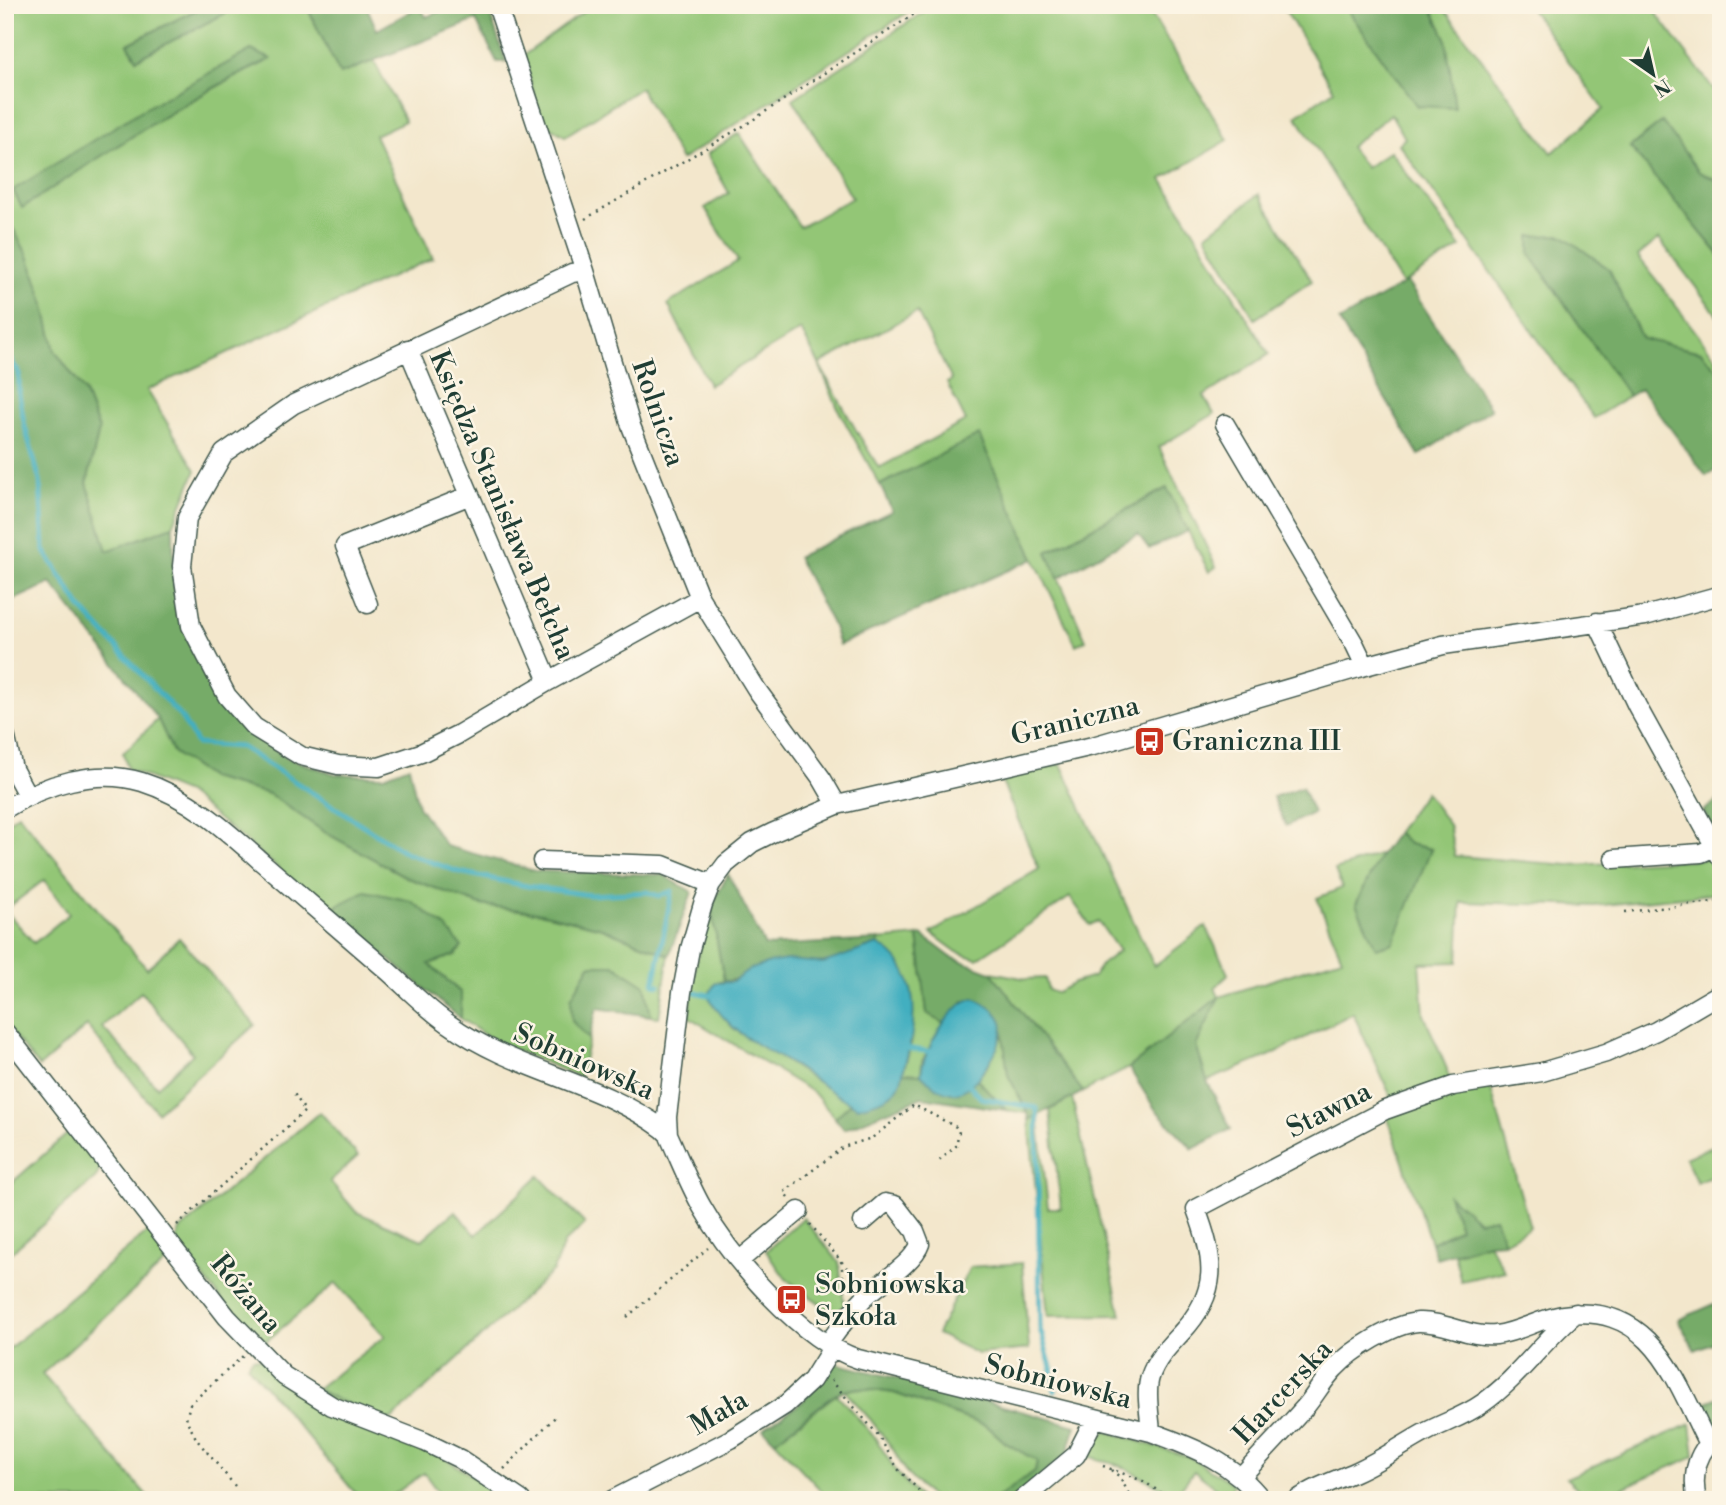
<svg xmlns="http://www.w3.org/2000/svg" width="1726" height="1505" font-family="'Libre Bodoni',serif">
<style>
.green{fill:#93c676;stroke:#598255;stroke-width:2;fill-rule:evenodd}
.forest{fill:#76ab67;stroke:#4a744e;stroke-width:2}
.water{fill:#42afc0;stroke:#30767a;stroke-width:2}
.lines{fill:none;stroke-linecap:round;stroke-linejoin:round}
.stream{stroke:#42afc0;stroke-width:5}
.minor-casing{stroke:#3f564b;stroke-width:21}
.path{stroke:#3f564b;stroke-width:2.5;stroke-dasharray:2 5;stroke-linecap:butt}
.minor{stroke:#fff;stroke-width:18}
.labels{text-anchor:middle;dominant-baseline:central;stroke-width:5;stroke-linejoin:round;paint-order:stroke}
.street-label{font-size:28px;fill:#1f3d34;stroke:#fcf5e5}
.poi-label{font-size:28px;fill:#1f3d34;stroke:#fcf5e5;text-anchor:start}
</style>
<rect width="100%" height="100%" fill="#fcf5e5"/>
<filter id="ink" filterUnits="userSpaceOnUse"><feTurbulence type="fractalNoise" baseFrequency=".0143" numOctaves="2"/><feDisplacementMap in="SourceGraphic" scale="14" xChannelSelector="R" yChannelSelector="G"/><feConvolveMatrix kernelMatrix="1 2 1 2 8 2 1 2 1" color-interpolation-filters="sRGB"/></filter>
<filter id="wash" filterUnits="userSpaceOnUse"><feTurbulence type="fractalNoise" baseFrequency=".00686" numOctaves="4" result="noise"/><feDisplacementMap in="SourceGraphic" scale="28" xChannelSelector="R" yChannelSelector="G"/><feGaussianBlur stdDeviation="1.57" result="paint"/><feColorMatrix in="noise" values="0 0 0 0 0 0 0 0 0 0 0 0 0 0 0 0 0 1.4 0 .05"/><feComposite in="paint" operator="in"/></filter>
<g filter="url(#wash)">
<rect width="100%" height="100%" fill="#f3e7cc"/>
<path class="green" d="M11 5H206L128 44 137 59 239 6 309 11 340 74 374 61 405 121 375 135 433 258 147 390 196 470 173 526 107 552 87 483 99 429 84 391 55 351 44 302 28 256 5 214V14ZM251 50 270 60C183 100 103 155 22 207Z
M593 5H919L681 160 640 88 565 136 542 122 523 56Z
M934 5H1146L1228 140 1162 179 1269 354 1204 396 1214 414 1159 447 1216 567 1209 572 1166 488 1047 552 1086 640 1076 645 1034 559 979 436 880 485 839 411 819 364 801 330 709 385 668 304 738 261 705 208 729 193 707 154 739 133 800 227 852 198 793 99ZM917 312 952 380 947 383 966 421 879 468 856 430 819 364Z
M1282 5H1344L1417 106 1446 38 1430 5H1441L1552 153 1603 109 1528 5H1650L1721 99V182L1699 172 1662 122 1630 147 1721 257V320L1659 239 1638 256 1721 365V373L1701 352 1642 339 1609 269 1562 236H1531L1530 254 1629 396 1594 418 1399 144 1405 138 1391 114 1350 147 1366 168 1390 151 1461 247 1402 284 1296 116 1334 90Z
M1259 194 1312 281 1255 319 1206 235Z
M158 719 173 752 210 778 269 794 326 833 408 878 481 905 536 912 602 928 669 955 659 1017 651 1016 645 985 614 965 572 1021 589 1039 580 1077 496 1042 461 1019V993L429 964 455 955 329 910 187 793 128 769 123 753Z
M1061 764 1154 966 1206 926 1228 974 1215 988 1219 997 1342 958 1317 898 1342 888 1335 870 1381 854 1356 904 1431 849 1409 844 1397 832 1425 792 1449 825 1455 856 1569 865 1711 859 1721 876V893L1594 906 1461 902 1458 962 1420 963 1424 1015 1452 1081 1392 1099 1353 1013 1271 1055 1207 1081 1196 1046 1218 998 1129 1068 1083 1092 991 972 1027 979 1045 978 1048 990 1056 993 1074 983 1093 977 1102 964 1119 951 1098 921 1090 925 1070 897 977 959 957 952 931 933 1039 869 999 775Z
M18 814 147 969 179 938 255 1025 157 1112 87 1026 39 1067 5 1025V910L34 943 69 914 44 880 5 910V824ZM141 992 193 1054 157 1087 102 1027Z
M711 907 724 981 715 983 712 1002 733 1028 851 1103 835 1118 814 1093 689 1017 696 964Z
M918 936 927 1013 944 1024 922 1061 921 1074 903 1073 912 1041 878 944 879 940Z
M1004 1031 1008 1075 1028 1113 1006 1110 977 1079 987 1067Z
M1490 1086 1530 1227 1504 1242 1495 1218 1479 1222 1450 1197 1460 1228 1431 1243 1386 1113Z
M1072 1098 1121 1315 1048 1316 1029 1120 1038 1115 1048 1208H1061L1050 1110Z
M320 1112 358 1156 330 1181 356 1212 422 1240 455 1211 476 1235 539 1176 585 1224 564 1243 553 1271 391 1420 314 1391 385 1336 336 1283 260 1346 175 1243 180 1230Z
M74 1128 102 1164 96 1178 5 1258V1186L7 1187Z
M1715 1145 1721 1157V1172L1697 1183 1685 1158Z
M803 1218 839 1262 844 1304 836 1315 786 1279 766 1251Z
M149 1231H154L171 1257 42 1374 151 1500H15L5 1490V1352Z
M1488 1243 1505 1271 1461 1281 1454 1254Z
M1022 1263 1029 1349 978 1354 937 1334 970 1267Z
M253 1358 261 1359 439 1454 508 1500H444L424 1473 386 1500H361L247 1365Z
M858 1388 894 1393 987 1426 1006 1443 1037 1461 1035 1471 994 1500H934L906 1473 893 1449 870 1419 845 1391Z
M837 1394 876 1439 897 1473 922 1500 829 1499 775 1441Z
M1691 1424 1695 1456 1595 1500H1590L1566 1478Z
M1106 1431 1189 1457 1234 1484 1227 1496 1194 1471 1176 1495 1121 1466 1084 1455Z"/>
<path class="forest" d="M206 5H366L377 30 420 6 426 17 456 5H487L506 62H497L476 20 340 74 309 11 239 6 137 59 128 44Z
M1344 5H1430L1446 38 1455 108 1417 106Z
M251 50 271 59C183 100 103 155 22 208L13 190 142 110Z
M1662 122 1699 172 1721 182V257L1630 147Z
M5 214 28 256 44 302 55 351 84 391 99 430 87 483 107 551 173 526 174 589 187 637 248 732 287 758 335 774 384 776 409 766 418 806 446 846 535 871 663 875 692 892 669 955 602 928 536 912 481 905 408 878 326 833 269 794 210 778 173 752 158 719 51 583 5 604Z
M1562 235 1609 269 1642 339 1701 352 1721 373V467L1706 476 1641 389 1629 396 1530 254V236Z
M1407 282 1491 409 1419 455 1339 321Z
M979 435 1034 559 839 645 832 624 797 557 892 511 880 485Z
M1167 488 1188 531 1149 549 1138 534 1058 578 1047 552Z
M1302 787 1313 813 1286 826 1273 797Z
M1721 798V846L1703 811Z
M1397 832 1409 844 1431 849 1393 943 1376 948 1356 904 1381 854Z
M728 874 765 946 879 940 878 944C860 949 843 959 825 962 804 966 788 956 764 965 751 969 738 982 724 981L711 907Z
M365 891 411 901 446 927 462 947 455 955 429 964 461 993V1019L329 910Z
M922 935 951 957 991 972 1083 1092 1029 1120 1028 1113 1008 1075 1001 1019 964 1001 944 1024 927 1013 918 936Z
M590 965H614L645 985 651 1016 597 1008 589 1039 572 1021 571 998Z
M1219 997 1196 1046 1207 1081 1231 1129 1193 1149 1155 1109 1129 1068Z
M903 1073 921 1074 928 1081 952 1093 977 1079 1006 1110 922 1097 844 1129 835 1118 851 1103 858 1107 898 1088Z
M1449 1196 1479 1221 1495 1218 1504 1242 1488 1243 1436 1258 1431 1243 1460 1228Z
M1721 1301V1339L1695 1350 1678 1320Z
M834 1363 933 1387 1076 1426 1067 1454 1012 1500H994L1035 1471 1037 1461 1006 1443 987 1426 894 1393 858 1388 840 1392 830 1398 775 1441 763 1429 802 1402Z
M1721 1396V1428L1710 1433 1694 1407Z"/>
<path class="water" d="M878 944C921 968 918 1021 905 1064 903 1071 902 1083 897 1089 887 1101 871 1103 858 1107 837 1097 821 1084 802 1071 763 1046 733 1038 708 996L715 983 732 982 751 969 773 962 787 960 823 963Z
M974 998C985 1003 998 1010 1002 1022 1008 1040 974 1095 953 1093 942 1093 928 1082 921 1074 923 1051 950 1004 974 998Z"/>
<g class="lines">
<path class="stream" d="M5 342 7 354 19 373V395L25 427 40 481 44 550 81 608 181 717 197 744 241 747 406 853 459 872 527 886 590 895 648 892 659 896 672 891 654 984 659 985
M695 992 713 996
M904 1048 932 1052
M965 1080 981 1098 1037 1108 1040 1329 1053 1374 1055 1391"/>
</g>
</g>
<g filter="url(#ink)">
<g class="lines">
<defs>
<path id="minor" d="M497 5 585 271 631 426 700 598 757 690 822 779 837 805
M585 271 572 273 294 404 224 453 187 518 182 566 191 626 227 696 254 727 301 756 338 765 379 767 421 753 459 734 549 681 700 598
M408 349 549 681
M1225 424 1355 645 1365 666
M368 604 345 546 468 496
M1597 622 1637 706 1721 858
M5 734 13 769 27 795
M5 809C44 784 96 768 142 782 190 797 227 831 264 864 306 900 347 936 389 972 408 989 427 1009 449 1024 514 1071 598 1081 663 1129L668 1134C679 1158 689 1184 702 1207 731 1259 801 1340 858 1359L1151 1432C1193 1447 1234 1463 1262 1500
M1614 859 1701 853 1715 847
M542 861 663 865 711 884
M5 1032 227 1317 284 1376 332 1406 425 1442 460 1459 521 1500
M668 1134 667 1117 682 992 690 949 703 904 711 884 726 864 752 843 772 833 837 805 1093 746 1365 666 1443 645 1645 616 1721 595
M740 1260 799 1211
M827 1345C839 1329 850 1312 865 1297 880 1283 914 1262 920 1244L915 1231 895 1205 885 1203 863 1222
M1151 1432C1150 1416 1145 1392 1150 1377 1156 1359 1168 1347 1181 1333 1220 1292 1215 1259 1196 1209L1385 1110 1453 1086 1542 1072 1606 1053 1656 1031 1721 993
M1241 1477C1262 1453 1285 1430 1306 1406 1316 1394 1324 1379 1335 1368 1352 1350 1393 1324 1418 1322 1445 1321 1469 1338 1496 1335 1519 1332 1539 1319 1562 1315 1652 1301 1675 1379 1708 1444
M612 1500 731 1439 785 1405 812 1380 832 1348
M1022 1500 1076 1455 1095 1418
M1297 1500C1315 1487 1336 1480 1355 1472 1380 1461 1402 1445 1426 1432 1445 1422 1465 1416 1483 1403 1519 1378 1542 1341 1576 1313
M1697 1500C1691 1474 1697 1448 1721 1434"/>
</defs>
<use href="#minor" class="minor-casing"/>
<path class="path" d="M585 219 745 125 928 5
M1625 912 1721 901
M788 1197 784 1192 843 1147 872 1138 914 1105 956 1127 959 1131 956 1146 937 1163
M810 1224 857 1280
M177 1225 305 1111 293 1092
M841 1261 845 1292
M627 1317 708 1248
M831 1380 878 1435 898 1469 928 1500
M1103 1466 1143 1481 1172 1500
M504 1469 555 1417
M1111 1470 1120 1477 1132 1500
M235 1486 197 1440 186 1419 190 1404 243 1356"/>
<use href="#minor" class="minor"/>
</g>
</g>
<defs>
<symbol id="bus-square" viewBox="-11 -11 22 22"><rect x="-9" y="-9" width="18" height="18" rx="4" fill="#c8321e" stroke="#fcf5e5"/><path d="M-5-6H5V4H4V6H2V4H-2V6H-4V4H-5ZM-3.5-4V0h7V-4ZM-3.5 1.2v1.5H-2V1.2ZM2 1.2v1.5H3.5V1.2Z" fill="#fff"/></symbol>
</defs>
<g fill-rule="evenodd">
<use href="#bus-square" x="1132" y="724" width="35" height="35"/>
<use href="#bus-square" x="774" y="1282" width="35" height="35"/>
</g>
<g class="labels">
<g class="street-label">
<text transform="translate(658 413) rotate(71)">Rolnicza</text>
<text transform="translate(502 505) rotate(67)">Księdza Stanisława Bełcha</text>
<text transform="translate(1075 721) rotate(-14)">Graniczna</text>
<text transform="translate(584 1062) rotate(24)">Sobniowska</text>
<text transform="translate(1329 1110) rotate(-27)">Stawna</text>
<text transform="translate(246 1294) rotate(50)">Różana</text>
<text transform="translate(1058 1382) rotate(14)">Sobniowska</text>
<text transform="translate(1283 1392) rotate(-47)">Harcerska</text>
<text transform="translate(719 1413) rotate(-30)">Mała</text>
</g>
<g class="poi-label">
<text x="1172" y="741">Graniczna III</text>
<text x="815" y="1284">Sobniowska<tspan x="815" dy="32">Szkoła</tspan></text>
</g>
</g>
<rect width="1726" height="1505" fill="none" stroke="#fcf5e5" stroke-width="28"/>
<g transform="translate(1653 74) rotate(146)" stroke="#fcf5e5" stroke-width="5" paint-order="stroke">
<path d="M0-5L12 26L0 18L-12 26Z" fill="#1f3d34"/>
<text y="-10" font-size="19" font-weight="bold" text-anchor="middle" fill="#1f3d34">N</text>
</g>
</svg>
